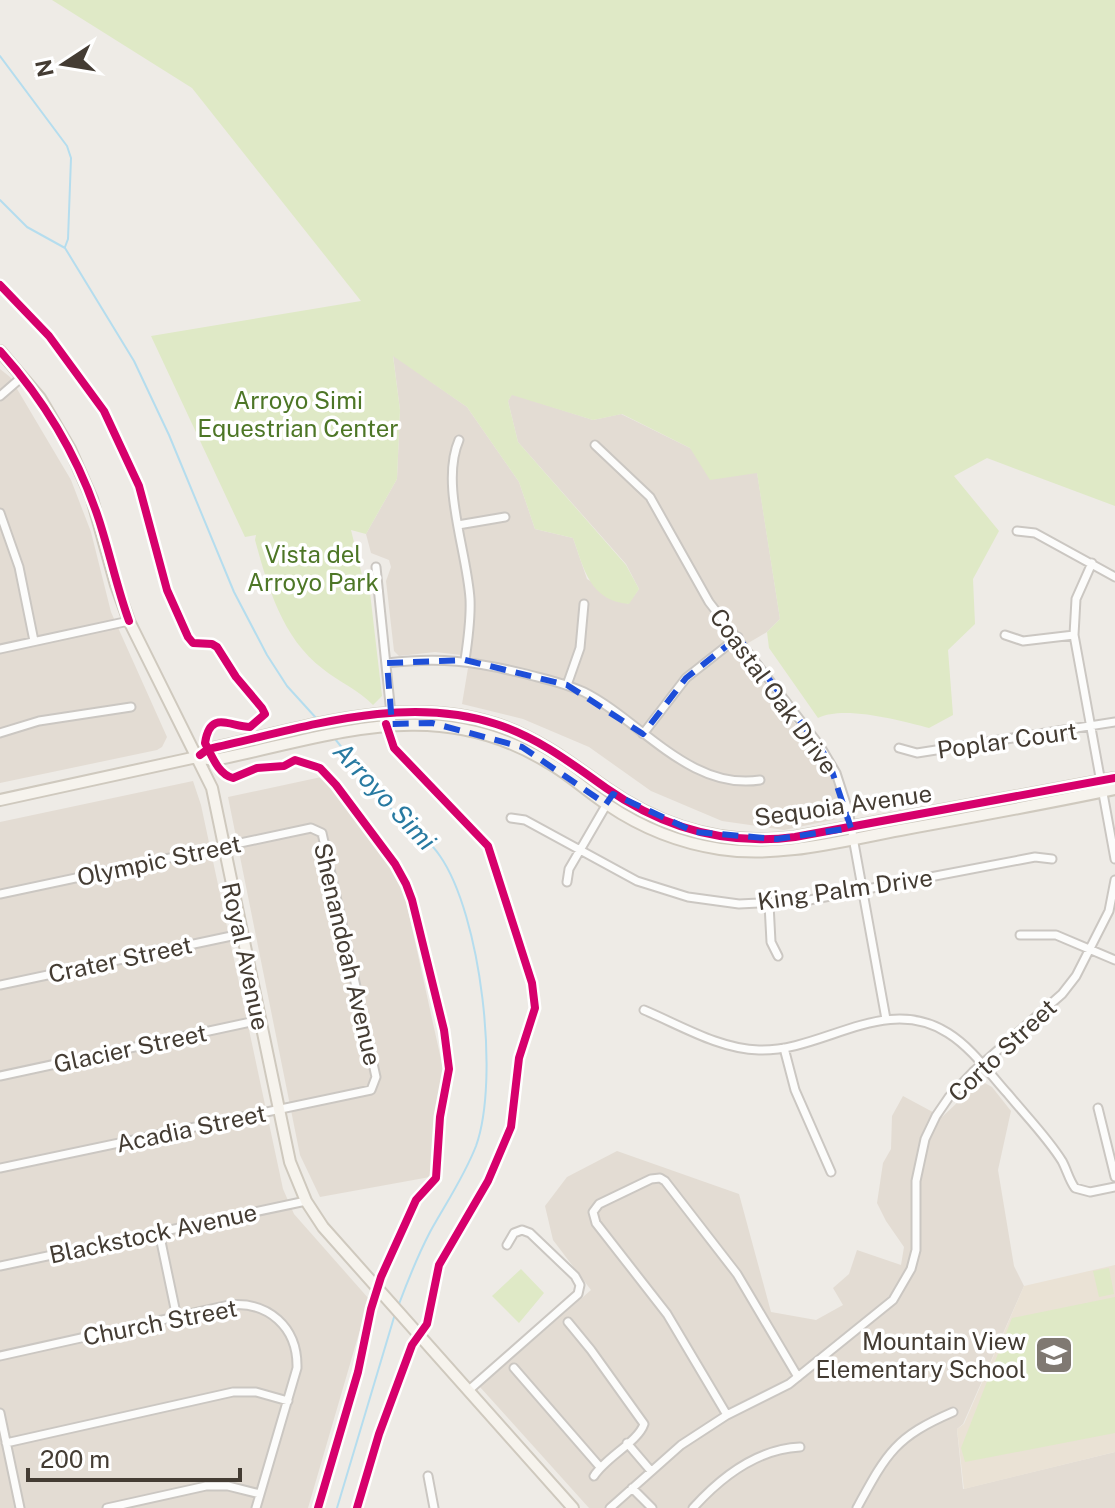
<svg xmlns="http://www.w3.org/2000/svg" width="1115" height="1508" font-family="'Public Sans',sans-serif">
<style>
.residential{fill:#e3dcd3}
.education{fill:#eae2d5}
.green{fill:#dfe9c6}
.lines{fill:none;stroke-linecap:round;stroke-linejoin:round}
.stream{stroke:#b5ddee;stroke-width:2}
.minor-casing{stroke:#cbc7c2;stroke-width:11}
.secondary-casing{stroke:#cfc9be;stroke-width:14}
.minor{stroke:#fcfcfb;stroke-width:7}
.secondary{stroke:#f6f3ed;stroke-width:10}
.cycleway-casing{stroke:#fff;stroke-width:13}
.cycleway{stroke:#d6006c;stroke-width:8}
.marked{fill:none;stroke:#1d4ed8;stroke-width:6;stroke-dasharray:16 10;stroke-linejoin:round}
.labels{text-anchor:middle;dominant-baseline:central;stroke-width:7;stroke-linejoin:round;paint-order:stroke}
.park-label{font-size:24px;fill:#4d7626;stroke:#fff}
.street-label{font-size:24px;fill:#443c33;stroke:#fff}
.poi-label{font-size:24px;fill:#443c33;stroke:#fff;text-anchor:end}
.water-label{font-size:26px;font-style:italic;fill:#287aa1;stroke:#fff}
</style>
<rect width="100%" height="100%" fill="#eeebe6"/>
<path class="residential" d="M393 355 467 407 519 482 535 529 573 538 587 579 628 604 639 589 626 564 518 442 508 401 512 394 593 420 621 414 690 448 757 472 780 619 767 632 738 649 822 759 833 780 843 808 837 819 784 830 722 821 651 791 589 747 523 719 462 704 470 656 435 652 399 656 394 651 386 581 391 567 389 560 371 553 366 534 397 479 400 410Z
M0 369 10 377 71 480 91 532 111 612 167 737 162 747 157 750 0 783Z
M326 776 401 878 444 1073 430 1177 320 1197 300 1155 228 797Z
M193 781 201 805 283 1189 294 1214 369 1299 308 1508H0V822Z
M983 1082 992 1087 1011 1111 998 1170 1014 1266 1024 1286 963 1424 957 1429 963 1489 1115 1452V1508H589L480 1387 591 1290 553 1240 545 1206 567 1177 617 1151 739 1194 771 1312 816 1320 843 1305 833 1288 849 1274 857 1250 901 1265 904 1247 886 1221 877 1203 883 1163 891 1149 892 1116 903 1096 942 1117 976 1085Z"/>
<path class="education" d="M1115 1265V1452L964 1489 957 1429 964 1424 1024 1286Z"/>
<path class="green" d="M52 0H1115V506L987 458 954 476 999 531 973 579 975 624 948 650 953 715 929 728C902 721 844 705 818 718L769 648 767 632 780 619 757 473 710 480 690 448 622 414 593 420 512 395 508 401 518 442 626 565 639 589 629 604C590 601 584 569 573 538L535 529 519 482 467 407 393 356 400 410 397 479 366 534 351 530 362 575 369 584 382 696 373 705C359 690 339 682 323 669 282 638 268 587 255 540L256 535 245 537 151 336 361 301 192 88Z
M1109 1268 1114 1294 1099 1297 1093 1271Z
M521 1269 544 1293 519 1323 492 1296Z
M1115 1297V1433L965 1462 961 1448 1012 1318Z"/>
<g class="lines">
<path class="stream" d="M0 56 67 146 71 158 68 239 65 247
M0 200 27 227 65 248 134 361 169 435 234 592 267 655 287 686 317 719
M335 739C352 759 365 782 383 801 401 820 425 834 440 856 481 915 500 1079 476 1146 464 1177 446 1203 430 1232 418 1255 408 1280 399 1304
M337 1508 395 1314"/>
<defs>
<path id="minor" d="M0 396 22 377
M459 440C440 484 467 551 470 599 471 619 468 640 465 660
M595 445 650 497 709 602 820 746 836 773 848 810 886 1019
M0 513 19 567 34 641
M458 525 505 517
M1017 531 1035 533 1115 577
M1092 563 1076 599 1074 635 1115 859
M376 567 392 724
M1005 635 1023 641 1074 635
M0 649 129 621
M387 663C441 657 473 661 526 674 545 679 565 683 584 692 640 720 690 791 760 780
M567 685 580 648 584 604
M0 733 39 721 131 707
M643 734 686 678 738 637
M899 748 917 753 1115 722
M511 818 525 820 637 881 688 897 739 904 804 901 1035 857 1052 859
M567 882 569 869 608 802
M0 894 311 828 322 833 376 1077 371 1090 0 1168
M769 904 771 942 778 956
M1020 935H1056L1115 960
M0 985 241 934
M644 1010C680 1025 719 1049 759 1050 823 1052 885 993 948 1033 972 1048 989 1073 1008 1094 1026 1116 1047 1137 1062 1161 1067 1170 1069 1180 1075 1188L1090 1192 1115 1187
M784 1048 795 1090 831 1172
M0 1076 260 1020
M1098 1108 1115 1177
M159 1232 177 1318
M0 1266 306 1201
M568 1322 591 1350 644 1424C638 1442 606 1457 594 1476
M0 1356 229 1305C268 1301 298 1327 297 1368L256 1508
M514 1368 600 1467
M469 1390 578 1294 580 1285 575 1276 530 1233 522 1230 514 1233 507 1245
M0 1413 20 1508
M727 1415 667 1314 596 1223 593 1212 599 1204 651 1179 660 1178 665 1181 737 1274 798 1377
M6 1443 233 1392H256L288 1401
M627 1443 651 1471
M428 1476 434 1508
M632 1488 652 1508
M107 1508 206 1486H228L260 1494
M610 1508 681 1445 727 1415 789 1384 893 1300 911 1269 916 1250V1181L925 1139 936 1116 949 1097 973 1072 1062 994 1076 976 1109 911 1115 880
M693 1508C721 1477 757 1449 800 1447
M857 1508C887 1453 895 1437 953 1412"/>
<path id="secondary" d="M0 351 40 398 70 449 92 499 116 585 129 621 212 788 290 1162 306 1201 323 1227 573 1508
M197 757 208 749C301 729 402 693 496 724 537 737 571 763 606 788 663 828 726 846 795 837L1115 778
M0 800 197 757 214 760C334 736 436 693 549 763 570 775 588 792 608 805 642 828 680 843 720 849 780 858 841 841 900 830 972 817 1044 804 1115 789"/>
</defs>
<use href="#minor" class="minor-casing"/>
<use href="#secondary" class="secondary-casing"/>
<use href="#minor" class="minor"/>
<use href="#secondary" class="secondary"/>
<defs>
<path id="cycleway" d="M0 285 49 336 104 411 139 486 167 590 188 637 193 643 212 644 217 647 236 677 262 708 265 714 250 727C230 727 210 709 205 743 212 756 218 774 233 778L257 768 284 766 295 760 320 768 336 785 395 864 406 884 412 900 444 1030 449 1069 440 1117 436 1178 416 1200 381 1277 371 1309 358 1372 318 1508
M0 351C45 401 78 456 99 520 110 554 117 588 129 621
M200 755 208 749C301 729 402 693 496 724 537 737 571 763 606 788 663 828 726 846 795 837L1115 778
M357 1508 379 1434 412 1345 427 1324 439 1265 488 1181 511 1127 519 1058 535 1008 532 983 488 846 394 748 386 724"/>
</defs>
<use href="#cycleway" class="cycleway-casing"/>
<use href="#cycleway" class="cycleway"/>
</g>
<path class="marked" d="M738 637 828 759 851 828 777 839 695 832 613 794 606 804 522 747 432 723 392 724 387 663 465 660 567 685 643 734 686 678Z"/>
<defs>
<symbol id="school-square" viewBox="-11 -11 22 22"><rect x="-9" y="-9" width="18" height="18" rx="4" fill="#807972" stroke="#fff"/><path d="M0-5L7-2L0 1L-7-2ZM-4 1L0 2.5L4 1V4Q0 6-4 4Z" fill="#fff"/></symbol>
</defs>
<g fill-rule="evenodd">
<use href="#school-square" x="1032" y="1333" width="44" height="44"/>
</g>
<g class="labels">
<g class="park-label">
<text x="298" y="400">Arroyo Simi<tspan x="298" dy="28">Equestrian Center</tspan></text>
<text x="313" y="554">Vista del<tspan x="313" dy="28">Arroyo Park</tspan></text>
</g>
<g class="street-label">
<text transform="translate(774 691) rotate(54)">Coastal Oak Drive</text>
<text transform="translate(1007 740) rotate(-8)">Poplar Court</text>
<text transform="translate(843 805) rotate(-8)">Sequoia Avenue</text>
<text transform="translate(159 860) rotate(-12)">Olympic Street</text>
<text transform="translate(845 889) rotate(-8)">King Palm Drive</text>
<text transform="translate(348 954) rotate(77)">Shenandoah Avenue</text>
<text transform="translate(246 956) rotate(78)">Royal Avenue</text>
<text transform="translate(120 959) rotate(-12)">Crater Street</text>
<text transform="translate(130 1048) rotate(-12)">Glacier Street</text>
<text transform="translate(1002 1050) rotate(-43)">Corto Street</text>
<text transform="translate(191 1128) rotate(-12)">Acadia Street</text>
<text transform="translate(153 1233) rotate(-12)">Blackstock Avenue</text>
<text transform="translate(160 1322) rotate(-11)">Church Street</text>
</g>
<g class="poi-label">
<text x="1026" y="1341">Mountain View<tspan x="1026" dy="28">Elementary School</tspan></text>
</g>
<g class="water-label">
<text transform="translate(385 796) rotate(47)">Arroyo Simi</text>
</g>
</g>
<g transform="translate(64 64) rotate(258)" stroke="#ffffff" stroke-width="6" paint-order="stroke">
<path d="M0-6L14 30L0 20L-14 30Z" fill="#443c33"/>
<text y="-12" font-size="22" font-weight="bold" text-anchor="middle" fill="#443c33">N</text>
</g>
<path d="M28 1468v12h212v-12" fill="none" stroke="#443c33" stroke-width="4"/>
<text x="40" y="1468" font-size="24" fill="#443c33" stroke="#ffffff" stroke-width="6" paint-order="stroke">200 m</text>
</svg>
